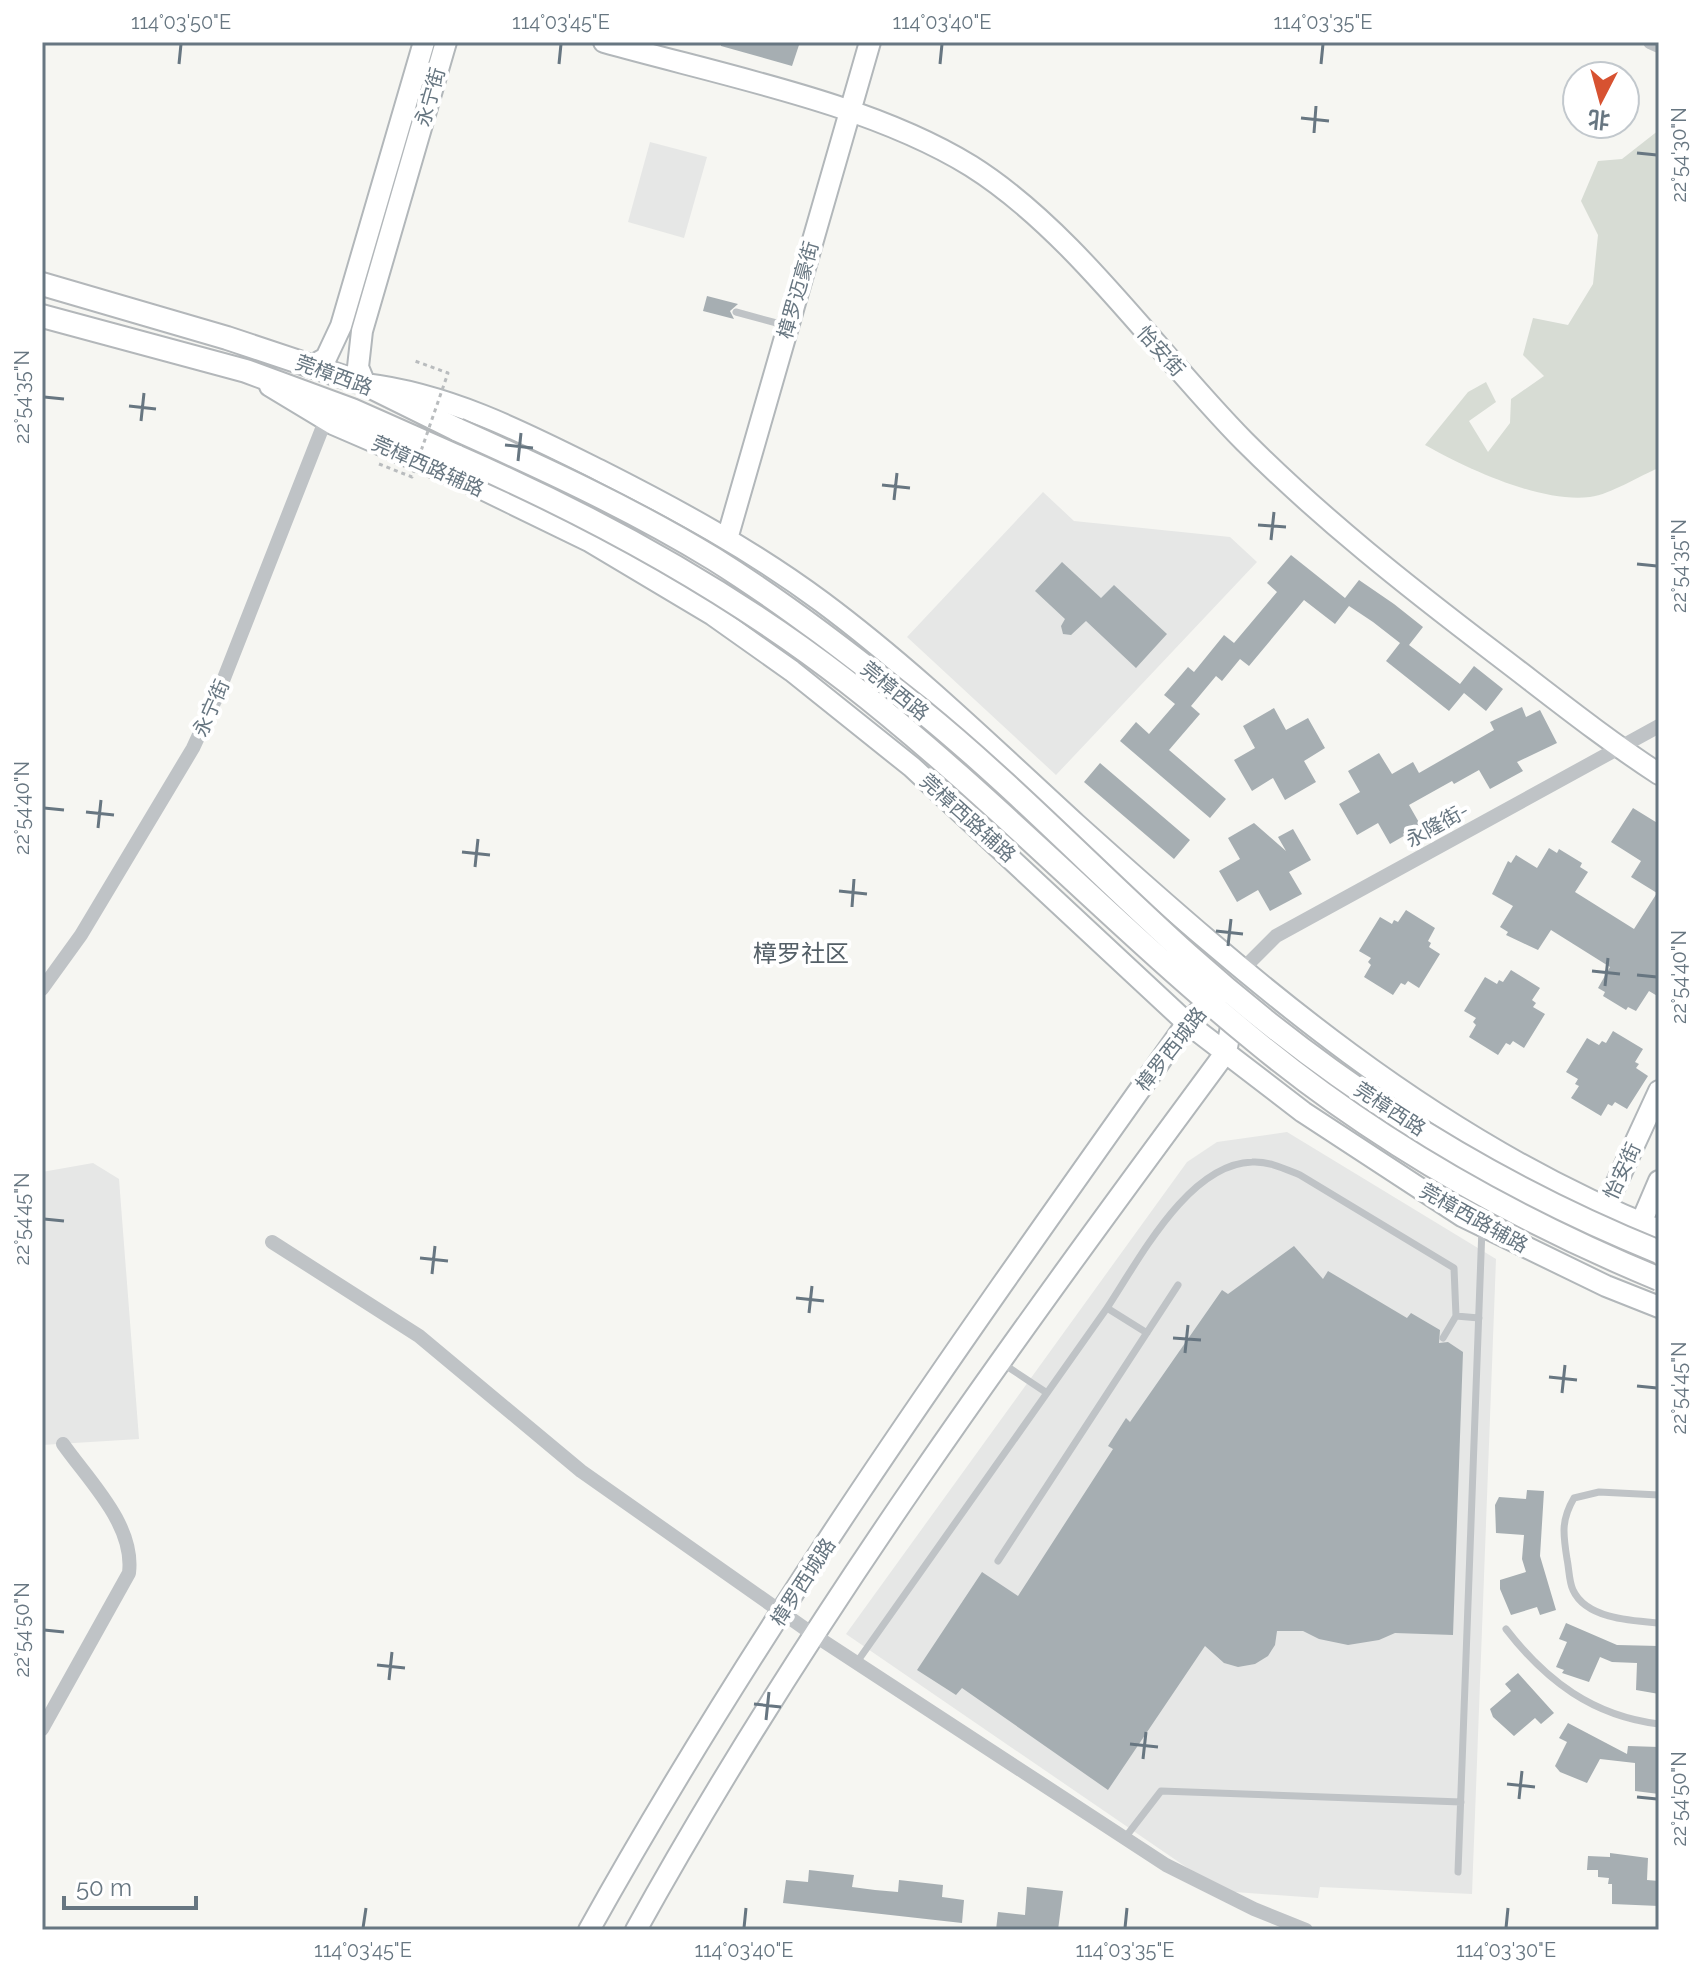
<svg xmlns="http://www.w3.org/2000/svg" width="1701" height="1972" font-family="Raleway,'Noto Sans SC',sans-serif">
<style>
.built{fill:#e6e7e6}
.green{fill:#d7dcd4}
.building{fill:#a6aeb2}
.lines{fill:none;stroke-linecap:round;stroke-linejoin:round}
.secondary-casing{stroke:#b2b7ba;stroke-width:24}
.primary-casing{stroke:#b3b7ba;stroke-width:26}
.lane{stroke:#bfc3c6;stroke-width:7}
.street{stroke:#bfc3c6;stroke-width:14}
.secondary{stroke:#fff;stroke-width:20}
.primary{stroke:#fff;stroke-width:22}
.primary-bridge-casing{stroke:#b3b7ba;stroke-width:26;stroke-linecap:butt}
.path-bridge{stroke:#b9bcbe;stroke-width:3;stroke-dasharray:4 4;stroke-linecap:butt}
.primary-bridge{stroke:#fff;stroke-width:22}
.ticks{fill:none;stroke:#677681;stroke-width:3}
.labels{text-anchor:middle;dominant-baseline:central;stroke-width:8;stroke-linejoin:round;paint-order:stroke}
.street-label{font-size:20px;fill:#677681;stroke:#fff}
.quarter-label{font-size:24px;fill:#545f67;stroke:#fff}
.neatline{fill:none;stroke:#677681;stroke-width:3}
.ticks-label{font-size:20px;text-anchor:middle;fill:#677681}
</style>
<rect width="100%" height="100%" fill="#f6f6f2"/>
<path class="built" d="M650 142 707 157 684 238 628 222Z
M1043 492 1074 521 1230 537 1257 562 1056 775 907 637Z
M1287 1132 1496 1259 1472 1894 1320 1887 1318 1898 1221 1891 846 1634 1187 1162 1217 1142Z
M93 1163 119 1179 139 1439 42 1445V1172Z"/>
<path class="green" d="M1659 130V468C1638 476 1612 494 1590 497 1540 503 1468 469 1425 445L1468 392 1486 382 1496 402 1469 421 1488 452 1510 423 1511 399 1544 376 1523 355 1533 318 1568 325 1593 284 1598 235 1581 201 1598 161 1622 159Z"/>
<path class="building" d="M721 42H800L792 66 721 46Z
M707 296 738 304 730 311 734 319 703 311Z
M1291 555 1345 598 1359 580 1394 604 1423 627 1409 645 1460 684 1474 666 1503 689 1486 711 1464 693 1449 711 1386 661 1400 643 1373 622 1349 606 1335 624 1304 600 1249 666 1240 659 1222 681 1216 676 1191 706 1200 714 1169 750 1226 799 1210 818 1120 741 1136 722 1149 734 1175 704 1164 695 1188 667 1194 672 1224 635 1234 643 1277 592 1267 583Z
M1062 562 1101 598 1114 585 1167 634 1136 668 1086 621 1071 635 1063 634 1061 626 1065 619 1035 591Z
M1522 707 1526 717 1540 710 1557 743 1517 762 1523 771 1490 789 1479 770 1454 784 1452 781 1409 805 1421 826 1390 844 1378 823 1357 835 1339 804 1360 792 1348 771 1379 753 1392 774 1413 762 1419 773 1494 730 1490 722Z
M1274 708 1286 730 1308 718 1325 748 1304 761 1316 782 1285 800 1273 778 1252 791 1234 760 1255 748 1243 726Z
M1100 763 1190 840 1174 859 1084 782Z
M1633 808 1659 824V997L1649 991 1636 1011 1628 1007 1626 1010 1603 996 1605 992 1598 988 1610 967 1551 930 1538 950 1506 935 1508 932 1500 927 1513 906 1492 894 1508 861 1511 863 1516 855 1537 868 1549 848 1557 853 1559 849 1582 863 1580 867 1588 872 1575 892 1634 929 1657 893 1631 877 1641 861 1611 842Z
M1254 823 1286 851 1278 837 1293 829 1311 860 1289 872 1302 894 1270 911 1258 890 1237 902 1219 871 1240 859 1228 838Z
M1406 910 1435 928 1428 941 1431 943 1429 947 1440 954 1419 988 1408 981 1405 985 1401 983 1393 995 1364 977 1371 965 1368 962 1371 958 1359 951 1380 917 1392 924 1394 920 1398 922Z
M1511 970 1540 988 1532 1000 1536 1003 1533 1007 1545 1014 1524 1048 1513 1041 1510 1045 1506 1043 1498 1055 1469 1037 1476 1025 1473 1022 1476 1018 1464 1011 1485 977 1497 984 1499 980 1503 982Z
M1613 1031 1643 1049 1635 1062 1639 1064 1636 1068 1648 1076 1627 1109 1615 1102 1612 1106 1608 1104 1601 1116 1571 1098 1579 1086 1575 1084 1578 1079 1566 1072 1587 1038 1599 1045 1602 1041 1606 1043Z
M1294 1246 1323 1279 1328 1271 1407 1318 1411 1313 1440 1330 1439 1343 1448 1342 1463 1352 1453 1635 1395 1633 1379 1640 1348 1645 1319 1639 1303 1631H1277L1275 1645 1268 1656 1255 1664 1238 1667 1224 1663 1205 1646 1108 1790 962 1688 956 1695 917 1670 982 1572 1018 1596 1113 1449 1108 1446 1126 1418 1130 1422 1222 1290 1228 1294Z
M1527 1490 1544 1491 1540 1556 1556 1610 1540 1615 1537 1607 1511 1615 1500 1589V1580L1526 1572 1522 1559 1524 1535 1496 1533 1495 1505 1499 1497 1526 1499Z
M1566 1623 1617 1645 1659 1646V1694L1636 1690 1637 1663 1612 1662 1600 1657 1589 1682 1562 1673 1564 1670 1556 1667 1567 1642 1559 1639Z
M1518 1673 1554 1713 1541 1724 1535 1718 1514 1736 1493 1717 1490 1709 1511 1691 1505 1684Z
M1568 1723 1627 1754 1628 1746 1659 1747V1794L1635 1791V1763L1600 1759 1587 1783 1560 1772 1555 1766 1567 1742 1559 1738Z
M1610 1853 1648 1858 1647 1880 1659 1881V1906L1612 1904V1884H1608L1609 1878 1598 1877V1870H1587L1588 1856 1610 1857Z
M809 1870 854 1875 852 1887 875 1890 898 1892 899 1880 943 1885 942 1897 964 1900 962 1923 783 1903 786 1880 808 1882Z
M1027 1887 1063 1891 1058 1930H996L998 1912 1025 1915Z"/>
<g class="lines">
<defs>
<path id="secondary" d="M446 42 362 331 358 367 365 384C449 394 523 432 599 470 676 509 752 550 822 602 912 669 993 748 1076 824 1254 984 1434 1141 1659 1230
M604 42C721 75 869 103 971 166 1073 230 1158 354 1244 441 1322 519 1407 586 1495 653 1549 694 1602 737 1659 774
M312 366 326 358 341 326 424 42
M270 386 333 424 472 484 589 541 713 615 792 671 912 767 1187 1023 1303 1112 1462 1216 1606 1286 1659 1307
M727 539 870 42
M1605 1208 1659 1091
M1641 1223 1659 1181
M589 1930C765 1614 978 1318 1187 1023L1219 992
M636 1930C807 1621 1017 1335 1226 1052L1235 1007"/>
<path id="primary" d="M42 284 227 338 365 384 458 430
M42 316 246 371 352 410 458 457"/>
</defs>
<use href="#secondary" class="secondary-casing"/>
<use href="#primary" class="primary-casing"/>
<path class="lane" d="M736 312 784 325
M1147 1333 1107 1308C1139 1260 1188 1164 1252 1162 1269 1161 1285 1169 1300 1175L1454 1268 1456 1316 1479 1318
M1443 1338 1456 1316
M1002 1363 1047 1393
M1659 1495 1599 1492 1574 1498C1561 1520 1563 1534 1567 1559 1569 1568 1569 1582 1573 1590 1586 1619 1633 1621 1659 1623
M998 1561 1178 1285
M1506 1629C1546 1681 1593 1716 1659 1724
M857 1662 1107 1308
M1124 1839 1161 1791 1461 1802
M1458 1872 1482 1228"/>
<path class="street" d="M1650 42 1659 46
M1242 970 1276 936 1659 726
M42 989 81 935 193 748 217 696 329 411
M272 1242 419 1336 581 1471 814 1635 1166 1865 1254 1909 1306 1930
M42 1729 129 1573C135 1525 89 1481 63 1444"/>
<use href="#secondary" class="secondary"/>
<use href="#primary" class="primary"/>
<defs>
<path id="primary-bridge" d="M458 430C545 469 632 509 714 559 786 604 855 658 922 711 1015 787 1099 875 1188 955 1327 1080 1486 1182 1659 1252
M458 457C595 517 727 589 846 681 989 792 1114 926 1255 1041 1376 1141 1514 1219 1659 1279"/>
</defs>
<use href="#primary-bridge" class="primary-bridge-casing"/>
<path class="path-bridge" d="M379 464 412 477 448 373 415 361"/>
<use href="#primary-bridge" class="primary-bridge"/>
</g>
<path class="ticks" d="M179 64 181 44M559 64 561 44M940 64 942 44M1321 64 1323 44M1301 118 1329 121M1314 133 1316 106M1637 153 1657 155M44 397 64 399M129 406 156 409M141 421 144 393M505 445 533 448M518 461 521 433M882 485 910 488M894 500 897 473M1258 525 1286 527M1271 540 1274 512M1637 564 1657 566M44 808 64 810M86 812 114 815M98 828 101 800M462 852 490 855M475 867 478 839M839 891 867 894M852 907 854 879M1216 931 1243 934M1228 946 1231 919M1592 971 1620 974M1637 975 1657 977M1605 986 1608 958M44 1219 64 1221M420 1258 448 1261M432 1274 435 1246M796 1298 824 1301M809 1313 812 1286M1173 1338 1201 1340M1185 1353 1188 1325M1549 1377 1577 1380M1637 1386 1657 1388M1562 1393 1565 1365M44 1630 64 1632M377 1665 405 1668M389 1680 392 1652M754 1704 781 1707M766 1720 769 1692M1130 1744 1158 1747M1143 1759 1146 1732M1507 1784 1535 1787M1637 1797 1657 1799M1519 1799 1522 1771M363 1928 366 1908M744 1928 746 1908M1125 1928 1127 1908M1506 1928 1508 1908"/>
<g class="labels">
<g class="street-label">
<text transform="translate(430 97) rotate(-74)">永宁街</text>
<text transform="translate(798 290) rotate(-74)">樟罗迈豪街</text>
<text transform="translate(1161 351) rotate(48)">怡安街</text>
<text transform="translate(334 375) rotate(20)">莞樟西路</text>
<text transform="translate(428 466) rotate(24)">莞樟西路辅路</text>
<text transform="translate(895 691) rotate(39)">莞樟西路</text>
<text transform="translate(211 708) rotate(-66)">永宁街</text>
<text transform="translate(968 818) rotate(42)">莞樟西路辅路</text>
<text transform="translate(1437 825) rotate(-29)">永隆街-</text>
<text transform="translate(1171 1049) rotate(-52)">樟罗西城路</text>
<text transform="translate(1390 1109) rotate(33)">莞樟西路</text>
<text transform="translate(1622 1171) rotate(-65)">怡安街</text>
<text transform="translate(1474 1218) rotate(29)">莞樟西路辅路</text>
<text transform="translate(803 1582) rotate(-57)">樟罗西城路</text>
</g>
<g class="quarter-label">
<text x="801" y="953">樟罗社区</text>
</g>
</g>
<rect width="1701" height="1972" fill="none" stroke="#ffffff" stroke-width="88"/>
<g transform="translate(1601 100) rotate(186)"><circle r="38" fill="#ffffff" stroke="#c2c8cd" stroke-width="2"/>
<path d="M0-6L14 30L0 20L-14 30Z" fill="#d75231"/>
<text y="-12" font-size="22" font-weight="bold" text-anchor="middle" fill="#677681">北</text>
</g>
<path d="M64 1896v12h132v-12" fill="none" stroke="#677681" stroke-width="4"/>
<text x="76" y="1896" font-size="24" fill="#677681" stroke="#ffffff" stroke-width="6" paint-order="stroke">50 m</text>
<rect x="44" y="44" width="1613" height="1884" class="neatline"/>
<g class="ticks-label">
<text x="181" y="29">114°03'50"E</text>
<text x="561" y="29">114°03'45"E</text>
<text x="942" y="29">114°03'40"E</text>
<text x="1323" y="29">114°03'35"E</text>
<text transform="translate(1679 155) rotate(-90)" y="7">22°54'30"N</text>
<text transform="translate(22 397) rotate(-90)" y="7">22°54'35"N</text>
<text transform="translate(1679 566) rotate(-90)" y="7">22°54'35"N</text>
<text transform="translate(22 808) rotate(-90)" y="7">22°54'40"N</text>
<text transform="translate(1679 977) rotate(-90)" y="7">22°54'40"N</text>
<text transform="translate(22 1219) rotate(-90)" y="7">22°54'45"N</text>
<text transform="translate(1679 1388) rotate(-90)" y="7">22°54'45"N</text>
<text transform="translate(22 1630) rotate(-90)" y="7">22°54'50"N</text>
<text transform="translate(1679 1799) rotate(-90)" y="7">22°54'50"N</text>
<text x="363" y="1957">114°03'45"E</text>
<text x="744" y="1957">114°03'40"E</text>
<text x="1125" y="1957">114°03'35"E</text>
<text x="1506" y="1957">114°03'30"E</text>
</g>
</svg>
